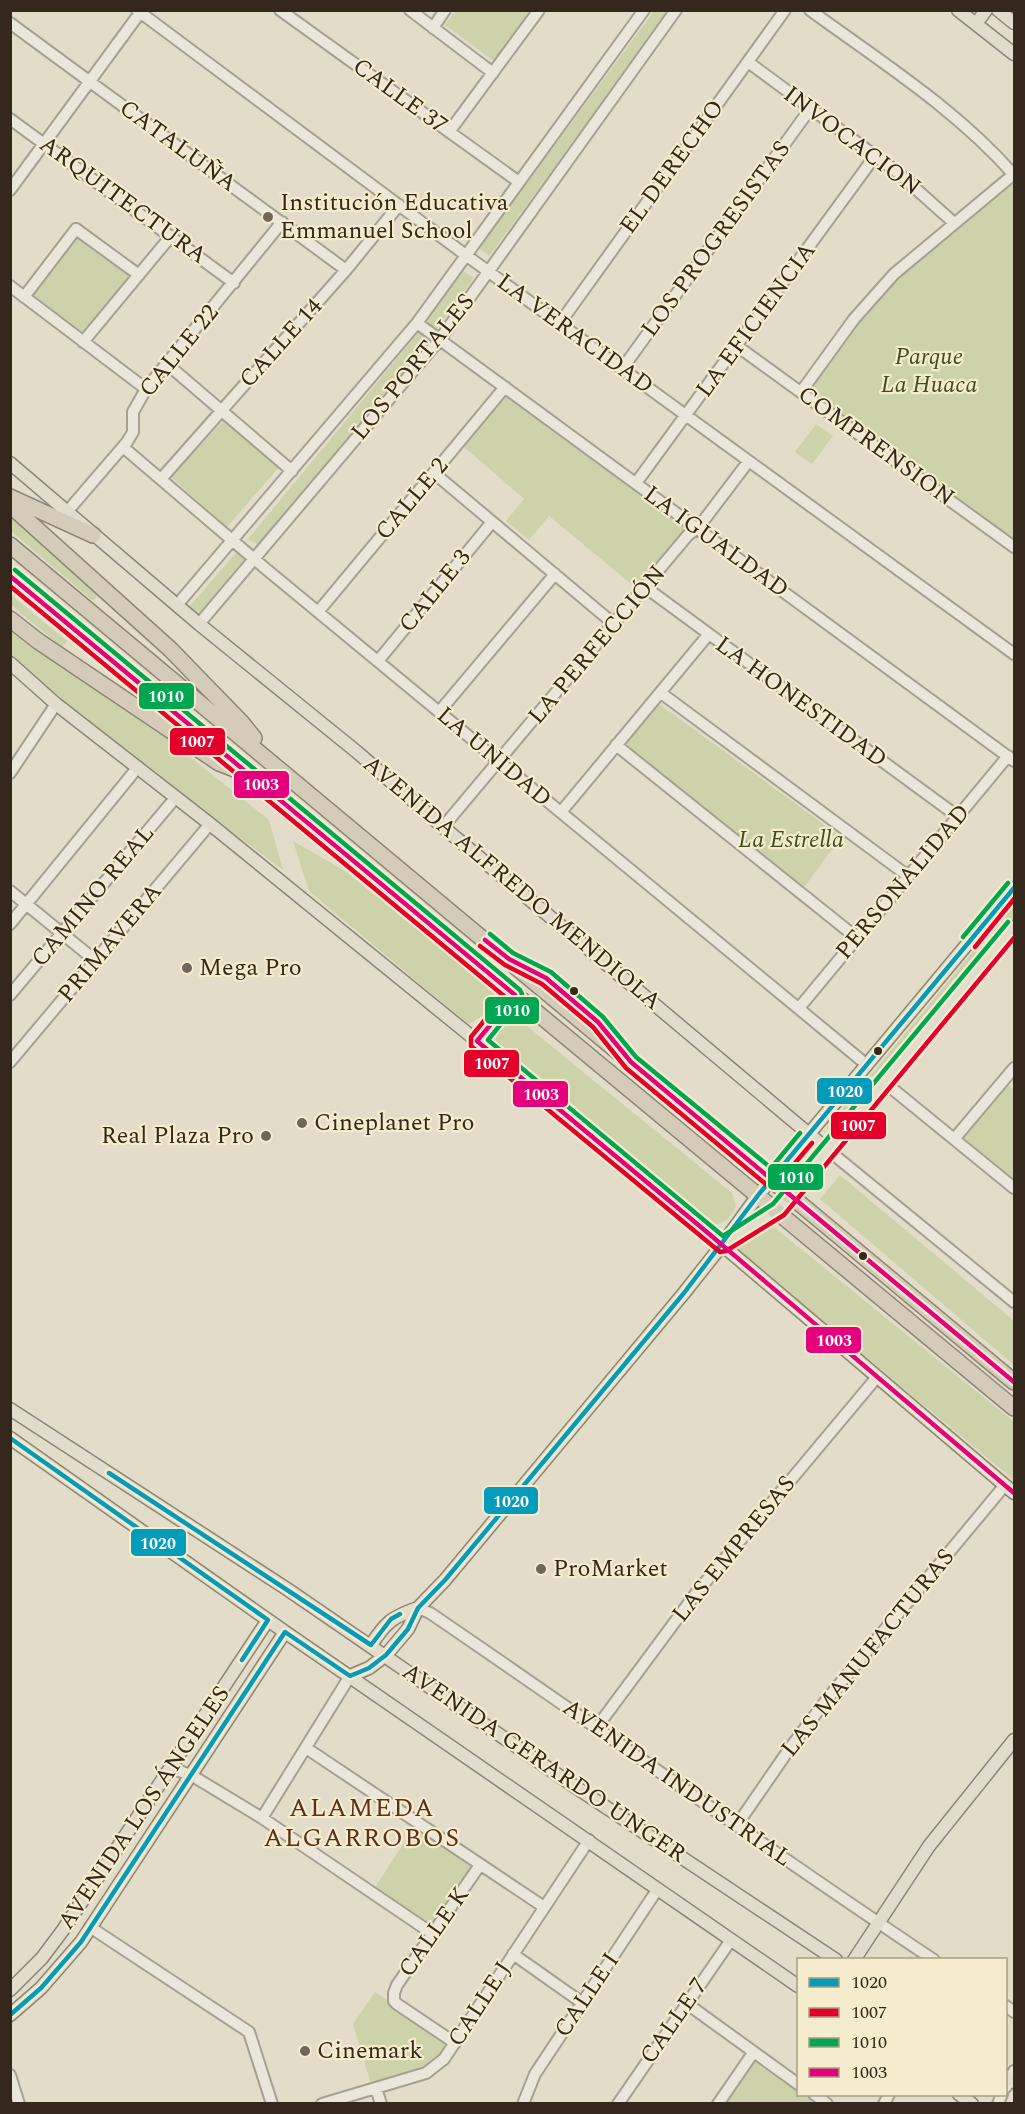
<svg xmlns="http://www.w3.org/2000/svg" width="1025" height="2114" font-family="Spectral,serif">
<style>
.green{fill:#ced2aa}
.lines{fill:none;stroke-linecap:round;stroke-linejoin:round}
.minor-casing{stroke:#a6a092;stroke-width:14}
.major-casing{stroke:#8c8678;stroke-width:15}
.highway-casing{stroke:#8c8678;stroke-width:18}
.minor{stroke:#eae6d9;stroke-width:10}
.major{stroke:#e1dccb;stroke-width:12}
.highway{stroke:#d4ccb9;stroke-width:15}
.bus-1-casing{stroke:#f4eccc;stroke-width:9}
.bus-2-casing{stroke:#f4eccc;stroke-width:9}
.bus-3-casing{stroke:#f4eccc;stroke-width:9}
.bus-4-casing{stroke:#f4eccc;stroke-width:9}
.bus-1{stroke:#059cbc;stroke-width:4.5}
.bus-2{stroke:#e4002b;stroke-width:4.5}
.bus-3{stroke:#00a651;stroke-width:4.5}
.bus-4{stroke:#e5007d;stroke-width:4.5}
.poi-dot{fill:#706758;stroke:#f4eccc;stroke-width:2}
.bus-dot{fill:#33281b;stroke:#f4eccc;stroke-width:2}
.labels{text-anchor:middle;dominant-baseline:central;stroke-width:4.5;stroke-linejoin:round;paint-order:stroke}
.street-label{font-size:24px;fill:#33281b;stroke:#f4eccc}
.poi-label{font-size:24px;fill:#33281b;stroke:#f4eccc;text-anchor:start}
.park-label{font-size:24px;font-style:italic;fill:#404f22;stroke:#f4eccc}
.neighbourhood-label{font-size:26px;letter-spacing:1.5px;fill:#5e2f1b;stroke:#f4eccc}
.line-badge{stroke:#f4eccc;stroke-width:2}
.badge-label{font-size:16px;text-anchor:middle;font-weight:bold;fill:#fff}
</style>
<rect width="100%" height="100%" fill="#e2dcc8"/>
<path class="green" d="M455 11H533L495 62 445 25Z
M654 11H669L489 256 479 248Z
M1013 183 1014 184V542L809 391 873 304 926 253Z
M77 232 135 276 83 338 28 296Z
M463 271 474 278 436 329 424 322Z
M423 331 431 336V340L260 546 248 539 419 332Z
M505 395 689 526 636 588 549 516 529 540 506 521 524 499 463 446Z
M224 420 280 466 227 527 171 477Z
M816 424 833 436 812 464 795 452Z
M10 516 98 595 93 601 11 531Z
M236 553 244 559 245 562 199 616 188 608Z
M10 595H11L67 641 62 647 11 605Z
M11 631 159 734 160 733 269 820 283 870 122 749 11 657Z
M658 703 841 837 802 890 623 744Z
M293 841 345 871 502 998 489 1012 468 1024 309 891Z
M1014 902V918L834 1134 827 1128Z
M512 1014 732 1193 736 1206C730 1220 724 1224 709 1225L487 1040Z
M1006 1083 1014 1090V1182L960 1137Z
M840 1175 1014 1321V1365L820 1199Z
M769 1223 1014 1422V1480L737 1250Z
M415 1826 474 1865 432 1928 374 1889Z
M375 1992 450 2044 434 2065 372 2087 353 2024Z
M754 2058 798 2088V2094L807 2095 814 2099 811 2103 723 2104Z"/>
<g class="lines">
<defs>
<path id="minor" d="M137 10 467 256 1014 654
M280 10 519 182
M410 10 493 73
M810 10C881 62 956 109 1014 175
M10 23 346 270
M433 28 445 10
M748 62 897 172 954 223
M10 119 234 283
M449 132 539 10
M10 190 142 10
M10 286 146 389
M24 297 76 229 139 275
M417 323 1014 761
M560 323 785 10
M83 342 171 236
M737 346 1014 547
M167 364 292 471
M622 369 810 109
M801 392 854 319 894 274 1014 174
M123 447 266 569 867 1065
M434 473 614 624
M161 479 346 270 399 205
M636 483 875 156
M66 513 127 442 133 432V412L146 389 282 222
M645 587 957 816
M177 605 417 323 644 10
M318 612 505 387
M199 624 440 339 676 10
M378 661 492 522
M661 693 908 876
M439 712 555 574
M616 745 857 938
M10 773 56 704
M561 812 708 635
M443 827 688 535 698 528 748 462
M10 891 96 961
M10 924 138 767
M10 995 176 797
M799 1008 1008 756
M10 1062 210 824
M884 1082 1014 1188
M955 1138 1014 1068
M828 1150 1014 1302
M418 1608 430 1613C599 1728 764 1847 934 1960
M597 1727 697 1592 877 1377
M306 1748 544 1907
M170 1768 191 1775 262 1818 433 1934
M262 1818 350 1676
M737 1825 790 1748 828 1698 1005 1485
M90 1927 249 2032 272 2104
M513 1954 581 2002
M686 2003 798 2084
M1006 2006 1014 2012
M455 2043 397 2004 394 2001V1993L397 1985 480 1865
M10 2075 19 2104
M1006 2087 1014 2071
M376 2088 381 2104
M814 2094 827 2104
M322 2104 426 2073 444 2059 589 1840
M523 2104 535 2074 657 1890
M618 2104 731 1940
M718 2104 753 2053
M884 2104 889 2094
M998 2104 1002 2094"/>
<path id="major" d="M958 10 1014 54
M998 10 1014 23
M976 24 986 10
M10 463 199 624 357 752 443 827 828 1150
M10 663 56 704 210 824 477 1041 708 1233 1014 1493
M728 1241 778 1210 1014 927
M10 1409 287 1589 574 1786 836 1960
M10 1438 285 1632 798 1986
M371 1645C386 1622 392 1617 418 1608
M350 1676 369 1668 386 1655 408 1629 418 1608 445 1580 684 1293 722 1245 759 1194 1014 888
M854 1960 929 1846 1014 1740
M10 1990 42 1958 63 1930 268 1620
M10 2015 41 1988 81 1942 285 1632
M1006 2076 1014 2082
M959 2094 972 2104"/>
<path id="highway" d="M10 497 93 535
M10 505 170 649 241 722 254 738
M10 545 1014 1382
M10 576 1014 1408
M10 619 38 641 219 763 240 771
M477 1041 515 995"/>
</defs>
<use href="#minor" class="minor-casing"/>
<use href="#major" class="major-casing"/>
<use href="#highway" class="highway-casing"/>
<use href="#minor" class="minor"/>
<use href="#major" class="major"/>
<use href="#highway" class="highway"/>
<defs>
<path id="bus-1" d="M10 1438 268 1620 242 1660
M109 1473 371 1645 391 1619 400 1614
M10 2015 41 1988 81 1942 285 1632 350 1676 369 1668 386 1655 408 1629 418 1608 445 1580 684 1293 759 1194 1014 888"/>
<path id="bus-2" d="M10 586 504 996 471 1037V1046L720 1252 726 1251 784 1215 1014 938
M480 946 505 965 542 984 593 1027 626 1068 768 1186 777 1184 812 1143
M975 947 1014 899"/>
<path id="bus-3" d="M15 570 520 990 522 994 521 999 488 1040 723 1236 773 1204 1008 922
M490 934 513 953 551 972 603 1017 636 1057 771 1168 800 1133
M963 937 1008 883"/>
<path id="bus-4" d="M10 576 515 995 477 1041 708 1233 1014 1493
M485 940 509 959 546 978 598 1022 631 1062 1014 1382"/>
</defs>
<use href="#bus-1" class="bus-1-casing"/>
<use href="#bus-2" class="bus-2-casing"/>
<use href="#bus-3" class="bus-3-casing"/>
<use href="#bus-4" class="bus-4-casing"/>
<use href="#bus-1" class="bus-1"/>
<use href="#bus-2" class="bus-2"/>
<use href="#bus-3" class="bus-3"/>
<use href="#bus-4" class="bus-4"/>
</g>
<g class="poi-dot">
<circle cx="268" cy="217" r="6"/>
<circle cx="187" cy="968" r="6"/>
<circle cx="302" cy="1123" r="6"/>
<circle cx="266" cy="1136" r="6"/>
<circle cx="541" cy="1569" r="6"/>
<circle cx="305" cy="2051" r="6"/>
</g>
<g class="bus-dot">
<circle cx="574" cy="991" r="5"/>
<circle cx="878" cy="1051" r="5"/>
<circle cx="863" cy="1256" r="5"/>
</g>
<g class="labels">
<g class="street-label">
<text transform="translate(400 96) rotate(36)">CALLE 37</text>
<text transform="translate(852 141) rotate(37)">INVOCACION</text>
<text transform="translate(178 146) rotate(36)">CATALUÑA</text>
<text transform="translate(672 167) rotate(-54)">EL DERECHO</text>
<text transform="translate(123 200) rotate(36)">ARQUITECTURA</text>
<text transform="translate(716 239) rotate(-54)">LOS PROGRESISTAS</text>
<text transform="translate(756 320) rotate(-54)">LA EFICIENCIA</text>
<text transform="translate(575 334) rotate(36)">LA VERACIDAD</text>
<text transform="translate(281 343) rotate(-48)">CALLE 14</text>
<text transform="translate(179 351) rotate(-51)">CALLE 22</text>
<text transform="translate(413 367) rotate(-51)">LOS PORTALES</text>
<text transform="translate(876 446) rotate(36)">COMPRENSION</text>
<text transform="translate(412 499) rotate(-50)">CALLE 2</text>
<text transform="translate(716 542) rotate(36)">LA IGUALDAD</text>
<text transform="translate(435 591) rotate(-51)">CALLE 3</text>
<text transform="translate(597 645) rotate(-50)">LA PERFECCIÓN</text>
<text transform="translate(801 702) rotate(36)">LA HONESTIDAD</text>
<text transform="translate(494 757) rotate(40)">LA UNIDAD</text>
<text transform="translate(903 882) rotate(-50)">PERSONALIDAD</text>
<text transform="translate(512 883) rotate(40)">AVENIDA ALFREDO MENDIOLA</text>
<text transform="translate(93 896) rotate(-50)">CAMINO REAL</text>
<text transform="translate(110 943) rotate(-50)">PRIMAVERA</text>
<text transform="translate(734 1549) rotate(-51)">LAS EMPRESAS</text>
<text transform="translate(868 1653) rotate(-51)">LAS MANUFACTURAS</text>
<text transform="translate(544 1763) rotate(34)">AVENIDA GERARDO UNGER</text>
<text transform="translate(677 1783) rotate(35)">AVENIDA INDUSTRIAL</text>
<text transform="translate(144 1808) rotate(-56)">AVENIDA LOS ÁNGELES</text>
<text transform="translate(434 1932) rotate(-55)">CALLE K</text>
<text transform="translate(587 1995) rotate(-56)">CALLE I</text>
<text transform="translate(480 2004) rotate(-57)">CALLE J</text>
<text transform="translate(674 2021) rotate(-55)">CALLE 7</text>
</g>
<g class="poi-label">
<text x="280" y="203">Institución Educativa<tspan x="280" dy="28">Emmanuel School</tspan></text>
<text x="199" y="968">Mega Pro</text>
<text x="314" y="1123">Cineplanet Pro</text>
<text x="254" y="1136" text-anchor="end">Real Plaza Pro</text>
<text x="553" y="1569">ProMarket</text>
<text x="317" y="2051">Cinemark</text>
</g>
<g class="park-label">
<text x="929" y="357">Parque<tspan x="929" dy="28">La Huaca</tspan></text>
<text x="791" y="840">La Estrella</text>
</g>
<g class="neighbourhood-label">
<text x="362" y="1808">ALAMEDA<tspan x="362" dy="30">ALGARROBOS</tspan></text>
</g>
</g>
<g class="line-badge">
<rect x="138" y="682" width="57" height="28" rx="6" fill="#00a651"/>
<rect x="169" y="727" width="57" height="29" rx="6" fill="#e4002b"/>
<rect x="233" y="770" width="57" height="29" rx="6" fill="#e5007d"/>
<rect x="484" y="996" width="56" height="29" rx="6" fill="#00a651"/>
<rect x="463" y="1049" width="57" height="29" rx="6" fill="#e4002b"/>
<rect x="816" y="1077" width="57" height="28" rx="6" fill="#059cbc"/>
<rect x="512" y="1080" width="57" height="28" rx="6" fill="#e5007d"/>
<rect x="830" y="1111" width="57" height="29" rx="6" fill="#e4002b"/>
<rect x="767" y="1163" width="57" height="28" rx="6" fill="#00a651"/>
<rect x="805" y="1326" width="57" height="28" rx="6" fill="#e5007d"/>
<rect x="483" y="1486" width="56" height="29" rx="6" fill="#059cbc"/>
<rect x="130" y="1528" width="57" height="29" rx="6" fill="#059cbc"/>
</g>
<g class="badge-label">
<text x="166" y="702">1010</text>
<text x="197" y="747">1007</text>
<text x="261" y="790">1003</text>
<text x="512" y="1016">1010</text>
<text x="492" y="1069">1007</text>
<text x="845" y="1097">1020</text>
<text x="541" y="1100">1003</text>
<text x="858" y="1131">1007</text>
<text x="796" y="1183">1010</text>
<text x="834" y="1346">1003</text>
<text x="511" y="1507">1020</text>
<text x="158" y="1549">1020</text>
</g>
<rect width="1025" height="2114" fill="none" stroke="#33281b" stroke-width="24"/>
<rect x="797" y="1958" width="210" height="138" fill="#f4eccc" stroke="#a79e85" stroke-width="1.5"/>
<rect x="809" y="1978" width="30" height="9" fill="#059cbc" stroke="#a79e85" stroke-width="1.5"/>
<text x="851" y="1988" font-size="18" fill="#33281b">1020</text>
<rect x="809" y="2008" width="30" height="9" fill="#e4002b" stroke="#a79e85" stroke-width="1.5"/>
<text x="851" y="2018" font-size="18" fill="#33281b">1007</text>
<rect x="809" y="2038" width="30" height="9" fill="#00a651" stroke="#a79e85" stroke-width="1.5"/>
<text x="851" y="2048" font-size="18" fill="#33281b">1010</text>
<rect x="809" y="2068" width="30" height="9" fill="#e5007d" stroke="#a79e85" stroke-width="1.5"/>
<text x="851" y="2078" font-size="18" fill="#33281b">1003</text>
</svg>
